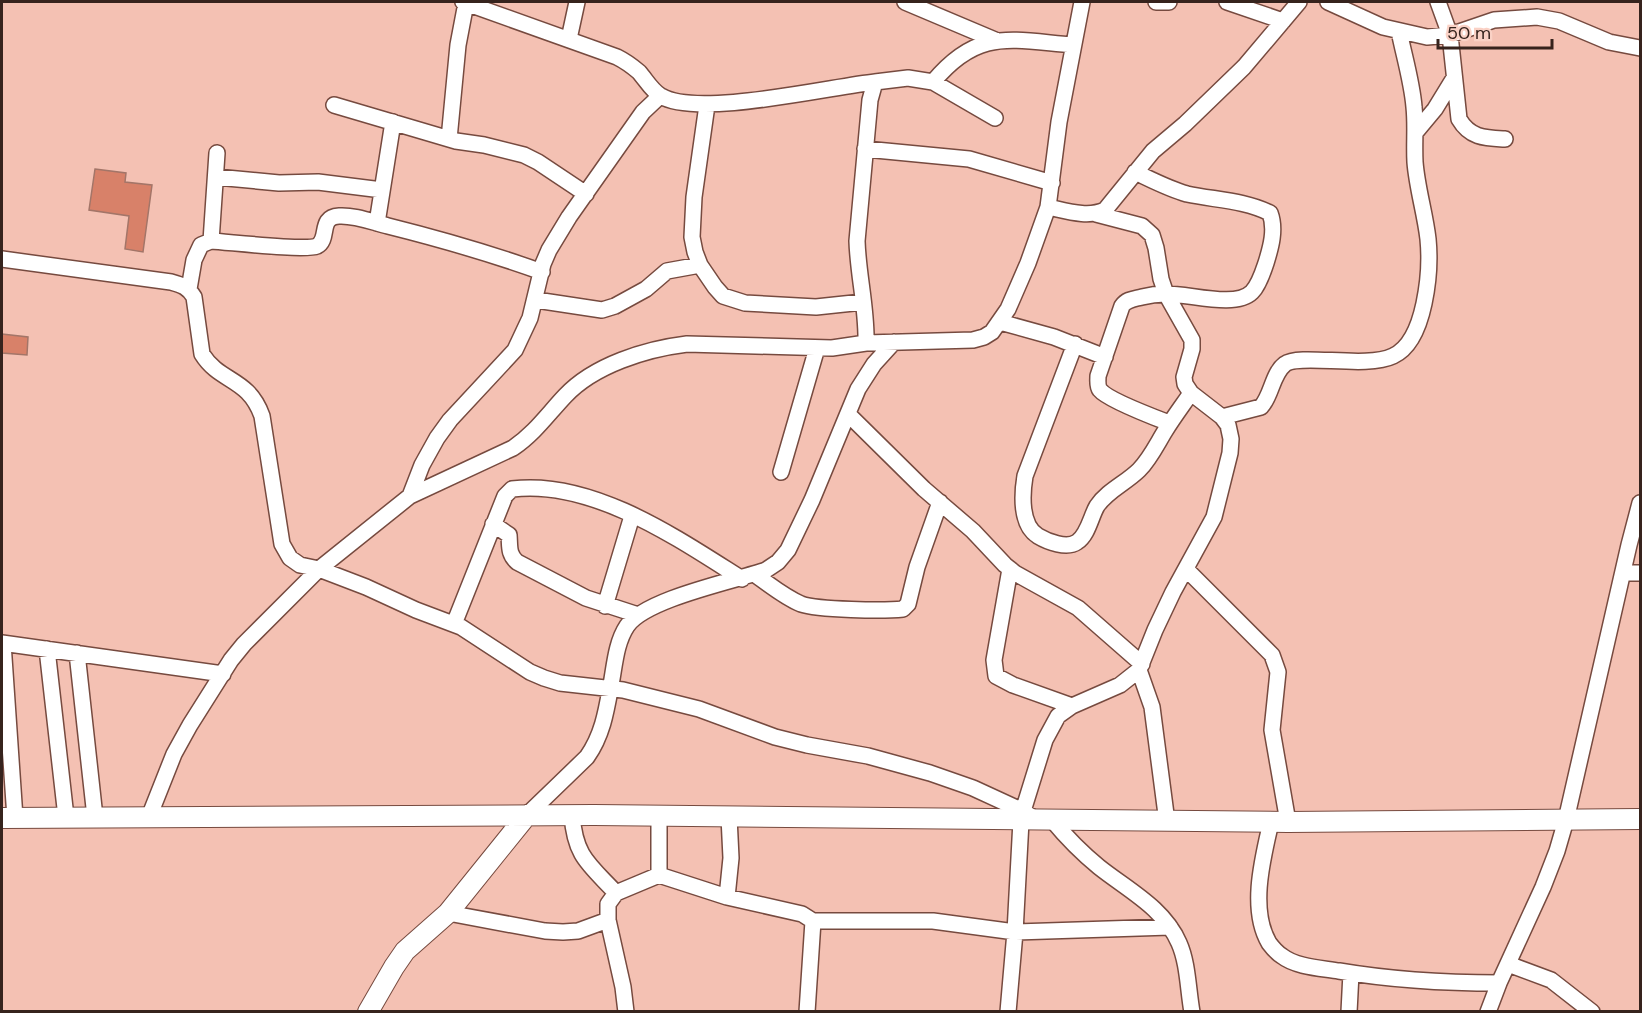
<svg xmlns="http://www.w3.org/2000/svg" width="1642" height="1013" font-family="'DM Sans',sans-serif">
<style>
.building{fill:#d88169;stroke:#a37568;stroke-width:1.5}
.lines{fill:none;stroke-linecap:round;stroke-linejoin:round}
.minor-casing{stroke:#764a3f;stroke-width:18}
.tertiary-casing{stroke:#764a3f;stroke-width:22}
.minor{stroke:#fff;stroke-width:15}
.tertiary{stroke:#fff;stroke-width:20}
</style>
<rect width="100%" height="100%" fill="#f4c1b3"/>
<path class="building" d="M95 169 126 173 125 182 152 185 143 252 125 249 129 216 89 210Z
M2 334 28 337 27 355 2 353Z"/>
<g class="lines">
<defs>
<path id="minor" d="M463 2 617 57C625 61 632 66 639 72 646 80 652 91 661 96 697 118 829 87 875 82
M905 2 995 40
M1156 2H1169
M1227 2 1283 21
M1328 2 1383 27 1427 37 1450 35 1494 20 1537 17 1559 21 1609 42 1640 48
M1438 2 1450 35 1459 119C1470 138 1485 138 1505 139
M569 39 577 2
M334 105 456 141 484 145 524 155 538 162 586 194
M707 105 694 197 692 237 695 252 700 265 715 287 723 296 745 303 816 307 863 302
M995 118 933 82C978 28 1010 40 1073 45
M1415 133 1435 109 1454 78
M449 139 458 45 466 3
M865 149 969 159 1052 183
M1135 172C1152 180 1169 189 1187 194 1215 200 1244 200 1270 213 1276 229 1271 247 1266 263 1263 272 1259 285 1252 292 1235 309 1188 293 1165 294 1158 294 1150 295 1142 297 1134 299 1127 299 1122 306L1098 376C1098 381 1097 386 1100 390 1108 400 1156 418 1169 423
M216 177 279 183 318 182 382 190
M1048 207C1067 211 1088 218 1105 210L1153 151 1185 124 1244 67 1299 2
M377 223 393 122
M211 241 217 153
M2 259 171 282C182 285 188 287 194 297L202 354C220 383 248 377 262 416L282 544 290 558 300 565 319 569 366 587 416 610 461 627 530 672 544 678 560 683 623 690 699 709 775 737 807 745 868 756 930 773 973 788 1023 811 1037 820
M189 289 194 260 201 245 211 241C229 242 305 251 317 246 330 239 318 217 339 216 355 215 372 222 388 226 440 239 492 254 542 272
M536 300 602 310 615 306 646 289 667 271 700 265
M1000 322 1054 337 1105 357
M866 343C867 309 858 275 857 241L870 100 875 82 908 78 933 82
M1075 344 1025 476C1022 494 1020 525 1038 536 1048 542 1067 549 1077 542 1088 535 1091 516 1097 506 1108 490 1126 483 1139 470 1150 459 1157 444 1165 431 1173 418 1182 406 1191 393
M848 414 924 489 973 531 1005 565 1015 573 1078 608 1142 664
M1222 417 1261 407C1272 395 1272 374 1285 364 1300 353 1366 369 1393 356 1426 341 1431 270 1428 239 1425 213 1417 188 1415 162 1414 144 1416 125 1414 107 1412 82 1404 56 1399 31
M781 472 817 348
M410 496 422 465 437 438 450 420 515 350 530 318 543 264 549 250 569 217 643 112 660 96
M493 524 509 535C510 546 508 554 517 562L586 598 638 615
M1010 569 994 660 996 676 1013 685 1072 706
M1186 569 1272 655 1278 672 1272 730 1288 822
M1623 573H1640
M754 574C769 584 784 597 801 604 818 610 884 611 903 609L908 604 917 567 940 502
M605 606 632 516
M454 624 505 496 512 489C592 479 677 538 742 579
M2 643 223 674
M3 643 15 818
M47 649 66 817
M77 653 95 817
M1139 670 1152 707 1167 822
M1023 811 1045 740 1058 716 1072 706 1120 685 1139 670 1155 630 1173 592 1214 517 1230 453 1231 439 1228 425 1222 417 1191 393 1185 384 1184 377 1192 349V340L1166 294 1161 279 1156 248 1152 235 1142 226 1096 214
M527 815 587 757C604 733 607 706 612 679 615 661 617 641 627 626 645 599 734 581 766 570L778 562 788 550 812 500 858 389 874 364 894 342
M572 815C575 857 589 864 616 893
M659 816V875L727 897 802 914 813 921 807 1012
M149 817 174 754 190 725 231 660 244 644 319 569 410 496 513 448C534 434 548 414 565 396 594 365 646 349 687 344L832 348 866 343 973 340 984 337 992 332 1008 309 1028 263 1048 207 1059 122 1082 2
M1053 821C1067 838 1082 853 1099 867 1128 890 1164 908 1179 943 1188 963 1188 990 1192 1012
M1271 822C1263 857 1249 909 1269 943 1272 947 1277 953 1282 956 1296 967 1321 968 1339 971 1392 980 1445 983 1499 983
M727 897 731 858 729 817
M448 913 545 931 563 932 578 931 608 920 623 987 626 1012
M608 920V904L616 893 659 875
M813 921H933L1015 932 1170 927
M1508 964 1551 980 1592 1012
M1008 1012 1015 932 1021 821
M1349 1012 1351 973
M1488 1012 1499 983 1543 887 1557 851 1566 820 1629 545 1640 503"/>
<path id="tertiary" d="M2 818 594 815 1288 822 1640 819
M368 1012 394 967 405 951 448 913 527 815"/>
</defs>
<use href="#minor" class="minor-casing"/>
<use href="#tertiary" class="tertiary-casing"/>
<use href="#minor" class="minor"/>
<use href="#tertiary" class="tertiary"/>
</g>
<rect width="1642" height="1013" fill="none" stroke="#36231d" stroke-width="6"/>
<path d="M1438 39v9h114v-9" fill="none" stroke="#36231d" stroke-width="3"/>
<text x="1447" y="39" font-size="18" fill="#36231d" stroke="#fad1c5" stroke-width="4.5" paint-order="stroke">50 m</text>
</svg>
